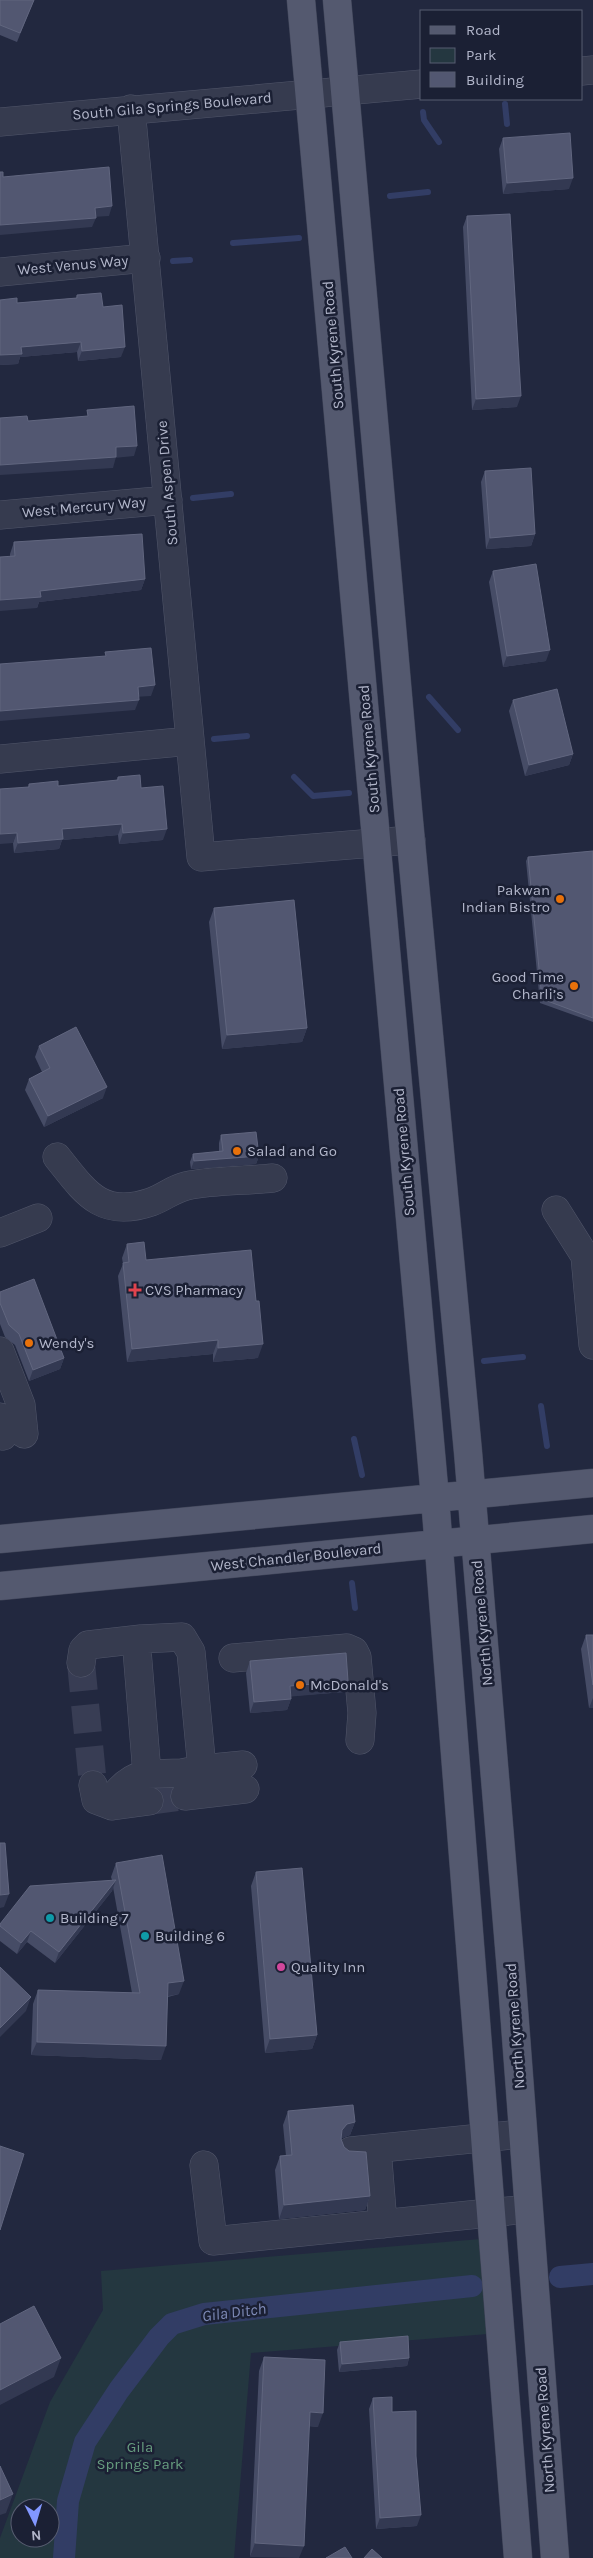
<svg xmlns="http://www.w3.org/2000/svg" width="593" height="2558" font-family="Karla,sans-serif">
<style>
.green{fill:#243740;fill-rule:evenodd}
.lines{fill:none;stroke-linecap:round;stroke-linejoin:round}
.stream{stroke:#323d65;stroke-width:6}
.canal{stroke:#323d65;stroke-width:22}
.minor-tunnel{stroke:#383d54;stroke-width:28;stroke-dasharray:28 14;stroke-linecap:butt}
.minor-casing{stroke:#51566a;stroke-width:29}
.major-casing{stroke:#3f4458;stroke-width:29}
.minor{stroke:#363b4f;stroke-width:28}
.major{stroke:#54596f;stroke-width:28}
.wall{fill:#464c66}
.shaded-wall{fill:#333952}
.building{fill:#525771;stroke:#61667f}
.food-dot{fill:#e8710a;stroke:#1b2034;stroke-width:2}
.health-dot{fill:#e0444e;stroke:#1b2034;stroke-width:2}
.culture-dot{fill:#0f9aa8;stroke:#1b2034;stroke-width:2}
.hotel-dot{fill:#d1479c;stroke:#1b2034;stroke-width:2}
.labels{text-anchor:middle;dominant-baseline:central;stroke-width:5;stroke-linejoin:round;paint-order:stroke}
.street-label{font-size:15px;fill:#b2b6ca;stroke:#1b2034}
.poi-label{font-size:15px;fill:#b2b6ca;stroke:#1b2034;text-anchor:start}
.park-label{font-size:15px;fill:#679d7f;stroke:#1b2034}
.water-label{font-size:16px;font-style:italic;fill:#7f8bb8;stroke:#1b2034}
</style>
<rect width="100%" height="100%" fill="#22283f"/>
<path class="green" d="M481 2239 488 2334 251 2353 234 2558H0V2538L50 2402 103 2310 101 2271ZM20 2508H50V2538H20Z"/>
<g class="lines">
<path class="stream" d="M505 104 507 124
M423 112 424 120 439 142
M390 196 428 192
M233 243 299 238
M173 261 190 260
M193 498 231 494
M429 697 458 730
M214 739 247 736
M294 777 313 796 349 793
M484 1361 523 1357
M541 1406 547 1446
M354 1439 362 1475
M352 1583 355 1608"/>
<path class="canal" d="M560 2277 593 2274
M64 2558 68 2501 85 2442 119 2390 159 2337 172 2324 204 2314 472 2286"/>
<path class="minor-tunnel" d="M81 1663 93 1785
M149 1801 185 1796"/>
<defs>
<path id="minor" d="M582 71 593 70
M131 109 201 857 411 840
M0 122 422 84
M0 272 146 258
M0 515 168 500
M0 759 190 741
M57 1157C85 1192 101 1219 151 1202 163 1198 173 1189 186 1186 212 1180 246 1181 273 1178
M556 1210 585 1256 593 1345
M0 1233 38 1218
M0 1351 21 1405 24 1434
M0 1417 3 1436
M233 1658 347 1648 354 1651 357 1657 362 1713 360 1740
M81 1663 83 1650 88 1645 141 1639
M147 1774 182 1773 202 1769
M93 1785 96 1800 112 1806
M185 1796 245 1789
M149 1801 112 1806V1799C121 1786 132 1777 147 1774L137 1650 141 1639 182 1637 191 1652 202 1769 243 1765
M377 2149 383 2224
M351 2151 522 2134
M204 2165 213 2241 528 2209"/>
<path id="major" d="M301 0 435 1498 518 2558
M337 0 408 810 468 1452 512 1983 555 2558
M0 1539 593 1483
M0 1586 593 1529"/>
</defs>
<use href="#minor" class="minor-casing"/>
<use href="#major" class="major-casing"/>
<use href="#minor" class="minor"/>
<use href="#major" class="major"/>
</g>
<path class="wall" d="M0 0H34L17 42 0 35Z
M503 138 569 189 503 194 499 149Z
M467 216 517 407 472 410 463 227Z
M77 295 103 307 121 357 78 361 77 352 20 357 18 364 0 365V300L17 303 76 298Z
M485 471 535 534 531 546 486 549 481 482Z
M14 542 145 579 141 590 39 602 37 608 10 556V554Z
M493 571 546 661 503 667 489 582Z
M513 700 573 754 569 765 525 776 509 711Z
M118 777 141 788 163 840 119 844 118 835 62 840 59 849 14 853 13 843 29 784 58 786 116 781Z
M593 851V1022L540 1003 526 861 528 857Z
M214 908 307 1028 302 1042 222 1049 209 922Z
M39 1046 103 1098 44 1127 25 1090 29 1079 42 1072 35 1057Z
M221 1135 259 1156 256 1164 191 1169 190 1162 193 1154 219 1152V1143Z
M127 1244 146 1260 256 1301 258 1358 213 1362V1354L127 1362 118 1276 123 1264 122 1258Z
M0 1292 64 1358 60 1369 29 1381 15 1345 5 1337 0 1324Z
M586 1635H593V1708H589L581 1649Z
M250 1661 344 1692 291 1696V1699L287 1710 250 1713 246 1673Z
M116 1863 179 1994 168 1997 161 2060 31 2055 33 2004 38 1990 132 1993 113 1887 112 1891 55 1963 27 1942 17 1954 0 1941V1924L112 1880 111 1877Z
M256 1872 317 2035 312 2049 265 2053 251 1886Z
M288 2111 355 2122 350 2135 342 2138 341 2140 344 2147 370 2196 365 2210 279 2219 275 2170 280 2156H286L283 2125Z
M340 2342 409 2358 407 2366 339 2372 337 2350Z
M264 2357 318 2427 310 2426 250 2557 259 2371Z
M373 2398 392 2412 417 2526 376 2529 369 2409Z"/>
<path class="shaded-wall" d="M573 178 569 189 503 194 507 183Z
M112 206 109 216 92 217 95 208Z
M96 218 92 227 0 235V225Z
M81 342 77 352 20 357 18 364 0 365V355L21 347Z
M125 347 121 357 78 361 82 351Z
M521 396 517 407 472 410 476 399Z
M137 446 134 456 114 458 116 457 113 468 0 475V465L116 447Z
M535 534 531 546 486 549 490 538Z
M145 579 141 590 39 602 37 608 0 611V600L40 591Z
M550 650 546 661 503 667 507 656Z
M155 685 151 696 134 697 138 687Z
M139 700 135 710 0 721V711Z
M573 754 569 765 525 776 529 765Z
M122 824 118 835 62 840 59 849 14 853 18 843 62 829Z
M167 829 163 840 119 844 123 833Z
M17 833 13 843 0 844V834Z
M307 1028 302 1042 222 1049 227 1035Z
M107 1087 103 1098 44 1127 48 1116Z
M259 1156 256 1164 191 1169 194 1161Z
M218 1340 213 1354 127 1362 132 1349Z
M263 1344 258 1358 213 1362 218 1348Z
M64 1358 60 1369 29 1381 33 1370Z
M348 1681 344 1692 286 1697 290 1686Z
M593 1698V1708H589Z
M291 1699 287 1710 250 1713 254 1702Z
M116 1880 112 1891 55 1963 59 1952Z
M9 1894 4 1907 0 1908V1895Z
M31 1931 27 1942 17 1954 21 1943Z
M184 1981 179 1994 163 1997 168 1983Z
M31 1997 26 2011 0 2037V2028Z
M317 2035 312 2049 265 2053 270 2039Z
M37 2042 166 2046 161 2060 31 2055Z
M355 2122 350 2135 342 2138 337 2144 342 2130 347 2124Z
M370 2196 365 2210 279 2219 284 2205Z
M61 2358 54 2377 0 2405V2390Z
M409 2358 407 2366 339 2372 342 2364Z
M310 2412 323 2413 318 2427 305 2426Z
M13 2494 6 2513 0 2515V2500Z
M421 2515 417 2526 376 2529 380 2518Z
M255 2543 304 2546 299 2558 250 2557Z"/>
<path class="building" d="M0 0H34L20 33 0 25Z
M570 133 573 178 507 183 503 138Z
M109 167 112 206 95 208 96 218 0 225V172H3V177Z
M510 214 521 396 476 399 467 216Z
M101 293 103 307 122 305 125 347 82 351 81 342 21 347 22 354 0 355V300L17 298V303L77 298V295Z
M134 406 137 446 116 447V457L0 465V418L27 416 28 421 88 416 87 410Z
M531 468 535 534 490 538 485 471Z
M142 534 145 579 40 591 41 597 0 600V557L15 556 14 542Z
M536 564 550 650 507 656 493 571Z
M151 648 155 685 138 687 139 700 0 711V664L106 656 105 652Z
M557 689 573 754 529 765 513 700Z
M140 775 141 788 163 786 167 829 123 833 122 824 62 829 63 839 18 843 17 833 0 834V789L29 787V784L58 781V786L118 780V777Z
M593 851V1018L542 999 528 857Z
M294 900 307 1028 227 1035 214 908Z
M76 1027 107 1087 48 1116 29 1079 50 1068 39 1046Z
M256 1132 259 1156 194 1161 193 1154 223 1151 221 1135Z
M144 1242 146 1260 251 1250 256 1301H259L263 1344 218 1348V1340L132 1349 123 1263 129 1262 127 1244Z
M34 1279 64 1358 33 1370 19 1334 9 1325 0 1303V1292Z
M586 1635H593V1685Z
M346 1653 348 1681 290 1686 291 1699 254 1702 250 1661Z
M0 1843H5L9 1894 0 1895Z
M162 1855 184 1981 168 1983 166 2046 37 2042 38 1990 140 1993 116 1863Z
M302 1868 317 2035 270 2039 256 1872Z
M116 1880 59 1952 31 1931 21 1943 0 1926V1924L30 1886Z
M0 1967 31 1997 0 2028Z
M353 2105 355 2122 347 2124 342 2130 341 2139 344 2147 349 2151 366 2152 370 2196 284 2205 280 2156 292 2155 288 2111Z
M0 2146 24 2154 0 2230Z
M34 2306 61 2358 0 2390V2324Z
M408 2336 409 2358 342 2364 340 2342Z
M264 2357 325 2360 323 2413 310 2412 304 2546 255 2543Z
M392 2397V2412L416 2411V2456L421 2515 380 2518 373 2398Z
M0 2466 13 2494 0 2500Z
M345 2547 352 2558H326Z
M372 2549 382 2558H364Z"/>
<g class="food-dot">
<circle cx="560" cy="899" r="5"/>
<circle cx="574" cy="986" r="5"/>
<circle cx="237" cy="1151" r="5"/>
<circle cx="29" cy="1343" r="5"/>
<circle cx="300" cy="1685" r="5"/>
</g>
<path class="health-dot" d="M132.5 1282.5h5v5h5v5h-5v5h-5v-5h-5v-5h5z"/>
<g class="culture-dot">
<circle cx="50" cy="1918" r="5"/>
<circle cx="145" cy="1936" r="5"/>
</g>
<circle class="hotel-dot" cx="281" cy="1967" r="5"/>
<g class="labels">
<g class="street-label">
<text transform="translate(172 106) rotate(-5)">South Gila Springs Boulevard</text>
<text transform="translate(73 265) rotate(-5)">West Venus Way</text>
<text transform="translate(333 345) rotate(-95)">South Kyrene Road</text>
<text transform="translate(167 483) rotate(-95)">South Aspen Drive</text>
<text transform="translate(84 507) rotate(-5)">West Mercury Way</text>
<text transform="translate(369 749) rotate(-95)">South Kyrene Road</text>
<text transform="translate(404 1152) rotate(-95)">South Kyrene Road</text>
<text transform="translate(296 1557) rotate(-6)">West Chandler Boulevard</text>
<text transform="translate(482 1623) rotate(-95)">North Kyrene Road</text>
<text transform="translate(515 2026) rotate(-94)">North Kyrene Road</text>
<text transform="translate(545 2430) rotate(-94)">North Kyrene Road</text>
</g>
<g class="poi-label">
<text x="550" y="890" text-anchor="end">Pakwan<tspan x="550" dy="17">Indian Bistro</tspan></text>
<text x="564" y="977" text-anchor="end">Good Time<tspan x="564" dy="17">Charli’s</tspan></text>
<text x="247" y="1151">Salad and Go</text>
<text x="145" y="1290">CVS Pharmacy</text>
<text x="39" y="1343">Wendy's</text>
<text x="310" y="1685">McDonald's</text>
<text x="60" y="1918">Building 7</text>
<text x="155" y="1936">Building 6</text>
<text x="291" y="1967">Quality Inn</text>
</g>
<g class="park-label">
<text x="140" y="2447">Gila<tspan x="140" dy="17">Springs Park</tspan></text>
</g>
<g class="water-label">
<text transform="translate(234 2312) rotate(-7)">Gila Ditch</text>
</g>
</g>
<rect x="420" y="10" width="162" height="90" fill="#1b2034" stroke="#575c70"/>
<rect x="430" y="26" width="25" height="8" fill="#54596f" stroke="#575c70"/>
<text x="466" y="35" font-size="15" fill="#b2b6ca">Road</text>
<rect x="430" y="48" width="25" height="15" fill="#243740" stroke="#575c70"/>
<text x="466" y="60" font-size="15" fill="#b2b6ca">Park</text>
<rect x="430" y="72" width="25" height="15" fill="#525771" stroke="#575c70"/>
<text x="466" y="85" font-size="15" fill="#b2b6ca">Building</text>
<g transform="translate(35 2523) rotate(175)"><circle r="24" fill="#1b2034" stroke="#575c70"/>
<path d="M0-4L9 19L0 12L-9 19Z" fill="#8297ff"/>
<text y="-8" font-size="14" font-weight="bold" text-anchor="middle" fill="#b2b6ca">N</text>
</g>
</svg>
